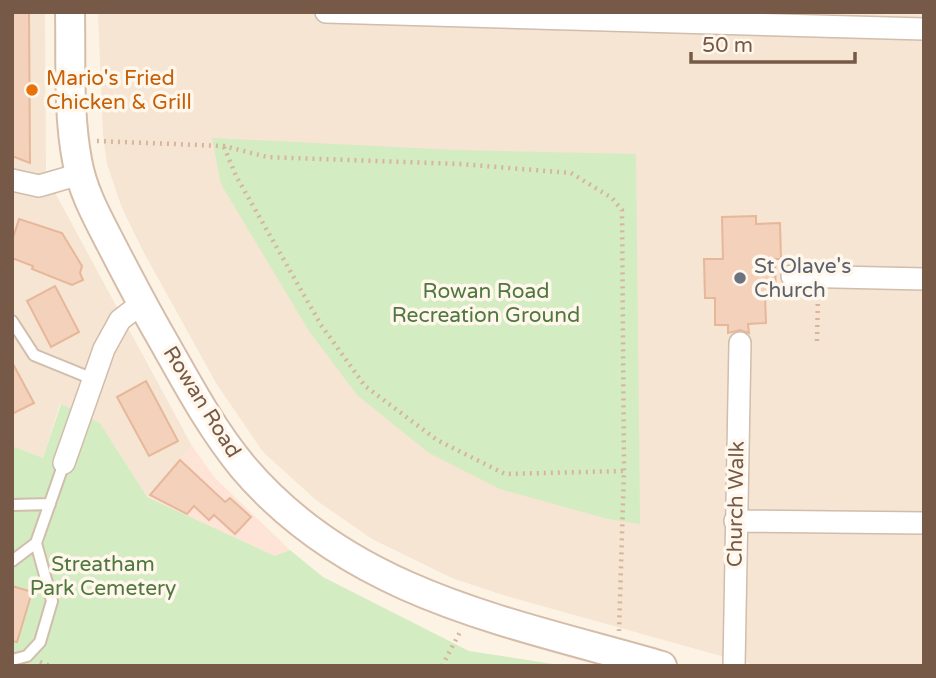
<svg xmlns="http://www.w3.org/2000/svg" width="936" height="678" font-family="'Varela Round',sans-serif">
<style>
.residential{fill:#f5e5d2}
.commercial{fill:#fee3d7}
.green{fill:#d3ecc2}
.building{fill:#f4d1bb;stroke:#e7b79a;stroke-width:2}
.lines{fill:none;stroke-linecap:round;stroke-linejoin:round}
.lane-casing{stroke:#d1bdac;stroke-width:14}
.street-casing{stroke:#d1bdac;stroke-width:24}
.secondary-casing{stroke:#d5bdaa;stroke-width:32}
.path{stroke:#d9b49d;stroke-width:4.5;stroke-dasharray:2 5;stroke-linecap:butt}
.lane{stroke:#fff;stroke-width:10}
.street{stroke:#fff;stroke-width:21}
.secondary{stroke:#fff;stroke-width:28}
.food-dot{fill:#e8710a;stroke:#fff7eb;stroke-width:2.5}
.worship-dot{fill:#6b7280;stroke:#fff7eb;stroke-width:2.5}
.labels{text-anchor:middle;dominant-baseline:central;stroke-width:7;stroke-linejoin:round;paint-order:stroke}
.food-label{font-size:21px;fill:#c56008;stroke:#fff7eb;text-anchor:start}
.worship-label{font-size:21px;fill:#5b616d;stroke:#fff7eb;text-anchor:start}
.park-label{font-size:21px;fill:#4e783d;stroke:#fff7eb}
.street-label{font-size:21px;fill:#775948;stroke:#fff7eb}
</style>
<rect width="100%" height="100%" fill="#fdf3e4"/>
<path class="residential" d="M12 12H45L46 176 192 446 147 497 100 423 60 404 43 458 12 446Z
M98 12H924V666H757L503 595 452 578 372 539 316 500 263 452 216 383 143 251 122 208 107 164 103 135Z"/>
<path class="commercial" d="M192 446 215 478 290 550 275 556 147 497Z"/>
<path class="green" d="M212 138 455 150 636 154 640 524 608 519 500 489 429 453 357 395 309 331 221 184Z
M61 404 100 423 147 497 275 556 290 550 323 577 469 651 566 666H12V446L43 458Z"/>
<path class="building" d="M12 13H29L30 163 12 156Z
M756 216V224L780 223 781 259H775L776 297H765L766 323 748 324 749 333 740 330 728 333V325H715V298H705L704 259H723L722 217Z
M19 219 62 233 82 266 80 273 83 280 72 285 32 269 33 266 12 258V241Z
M55 286 79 332 51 347 27 301Z
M12 362 34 403 12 414Z
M146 381 178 441 149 456 117 397Z
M180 460 225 502 230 498 251 517 235 534 214 515 209 520 194 506 187 514 150 495Z
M12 586 32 592 17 642 12 641Z"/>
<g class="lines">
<defs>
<path id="lane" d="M12 321 34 355 93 379
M12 505 50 504
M12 561 36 543 64 463
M12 660 27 656 40 642 52 601 36 543"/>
<path id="street" d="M326 12 924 29
M12 180 39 186 80 174
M792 276 924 279
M64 463 104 349 120 320 142 303
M735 521 924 523
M734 666 740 343"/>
<path id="secondary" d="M70 12C71 61 68 112 77 160 82 190 97 217 111 244 127 275 143 306 161 337 186 381 210 427 243 467 351 595 510 622 662 666"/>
</defs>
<use href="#lane" class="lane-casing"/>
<use href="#street" class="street-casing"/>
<use href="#secondary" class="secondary-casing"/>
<path class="path" d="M97 141 224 146 267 157 460 164 571 173 612 198 622 210 624 471 619 631
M224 147 236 176 321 325 365 386 437 440 505 474 624 471
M817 341 818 295
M40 662 50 666
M442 666 460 632"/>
<use href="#lane" class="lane"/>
<use href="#street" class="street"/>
<use href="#secondary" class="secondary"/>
</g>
<circle class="food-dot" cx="32" cy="90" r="7"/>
<circle class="worship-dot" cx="740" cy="278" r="7"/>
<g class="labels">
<g class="food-label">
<text x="46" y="78">Mario's Fried<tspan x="46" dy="24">Chicken &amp; Grill</tspan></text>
</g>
<g class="worship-label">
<text x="754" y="266">St Olave's<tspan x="754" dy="24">Church</tspan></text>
</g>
<g class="park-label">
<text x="486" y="291">Rowan Road<tspan x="486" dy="24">Recreation Ground</tspan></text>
<text x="103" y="564">Streatham<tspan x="103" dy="24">Park Cemetery</tspan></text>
</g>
<g class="street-label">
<text transform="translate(202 402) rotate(58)">Rowan Road</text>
<text transform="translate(736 504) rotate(-89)">Church Walk</text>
</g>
</g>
<rect width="936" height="678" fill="none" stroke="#775948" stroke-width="28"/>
<path d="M691 52v10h164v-10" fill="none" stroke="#775948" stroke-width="3.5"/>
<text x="702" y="52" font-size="21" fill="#775948" stroke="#fff7eb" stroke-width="5" paint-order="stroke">50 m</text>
</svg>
